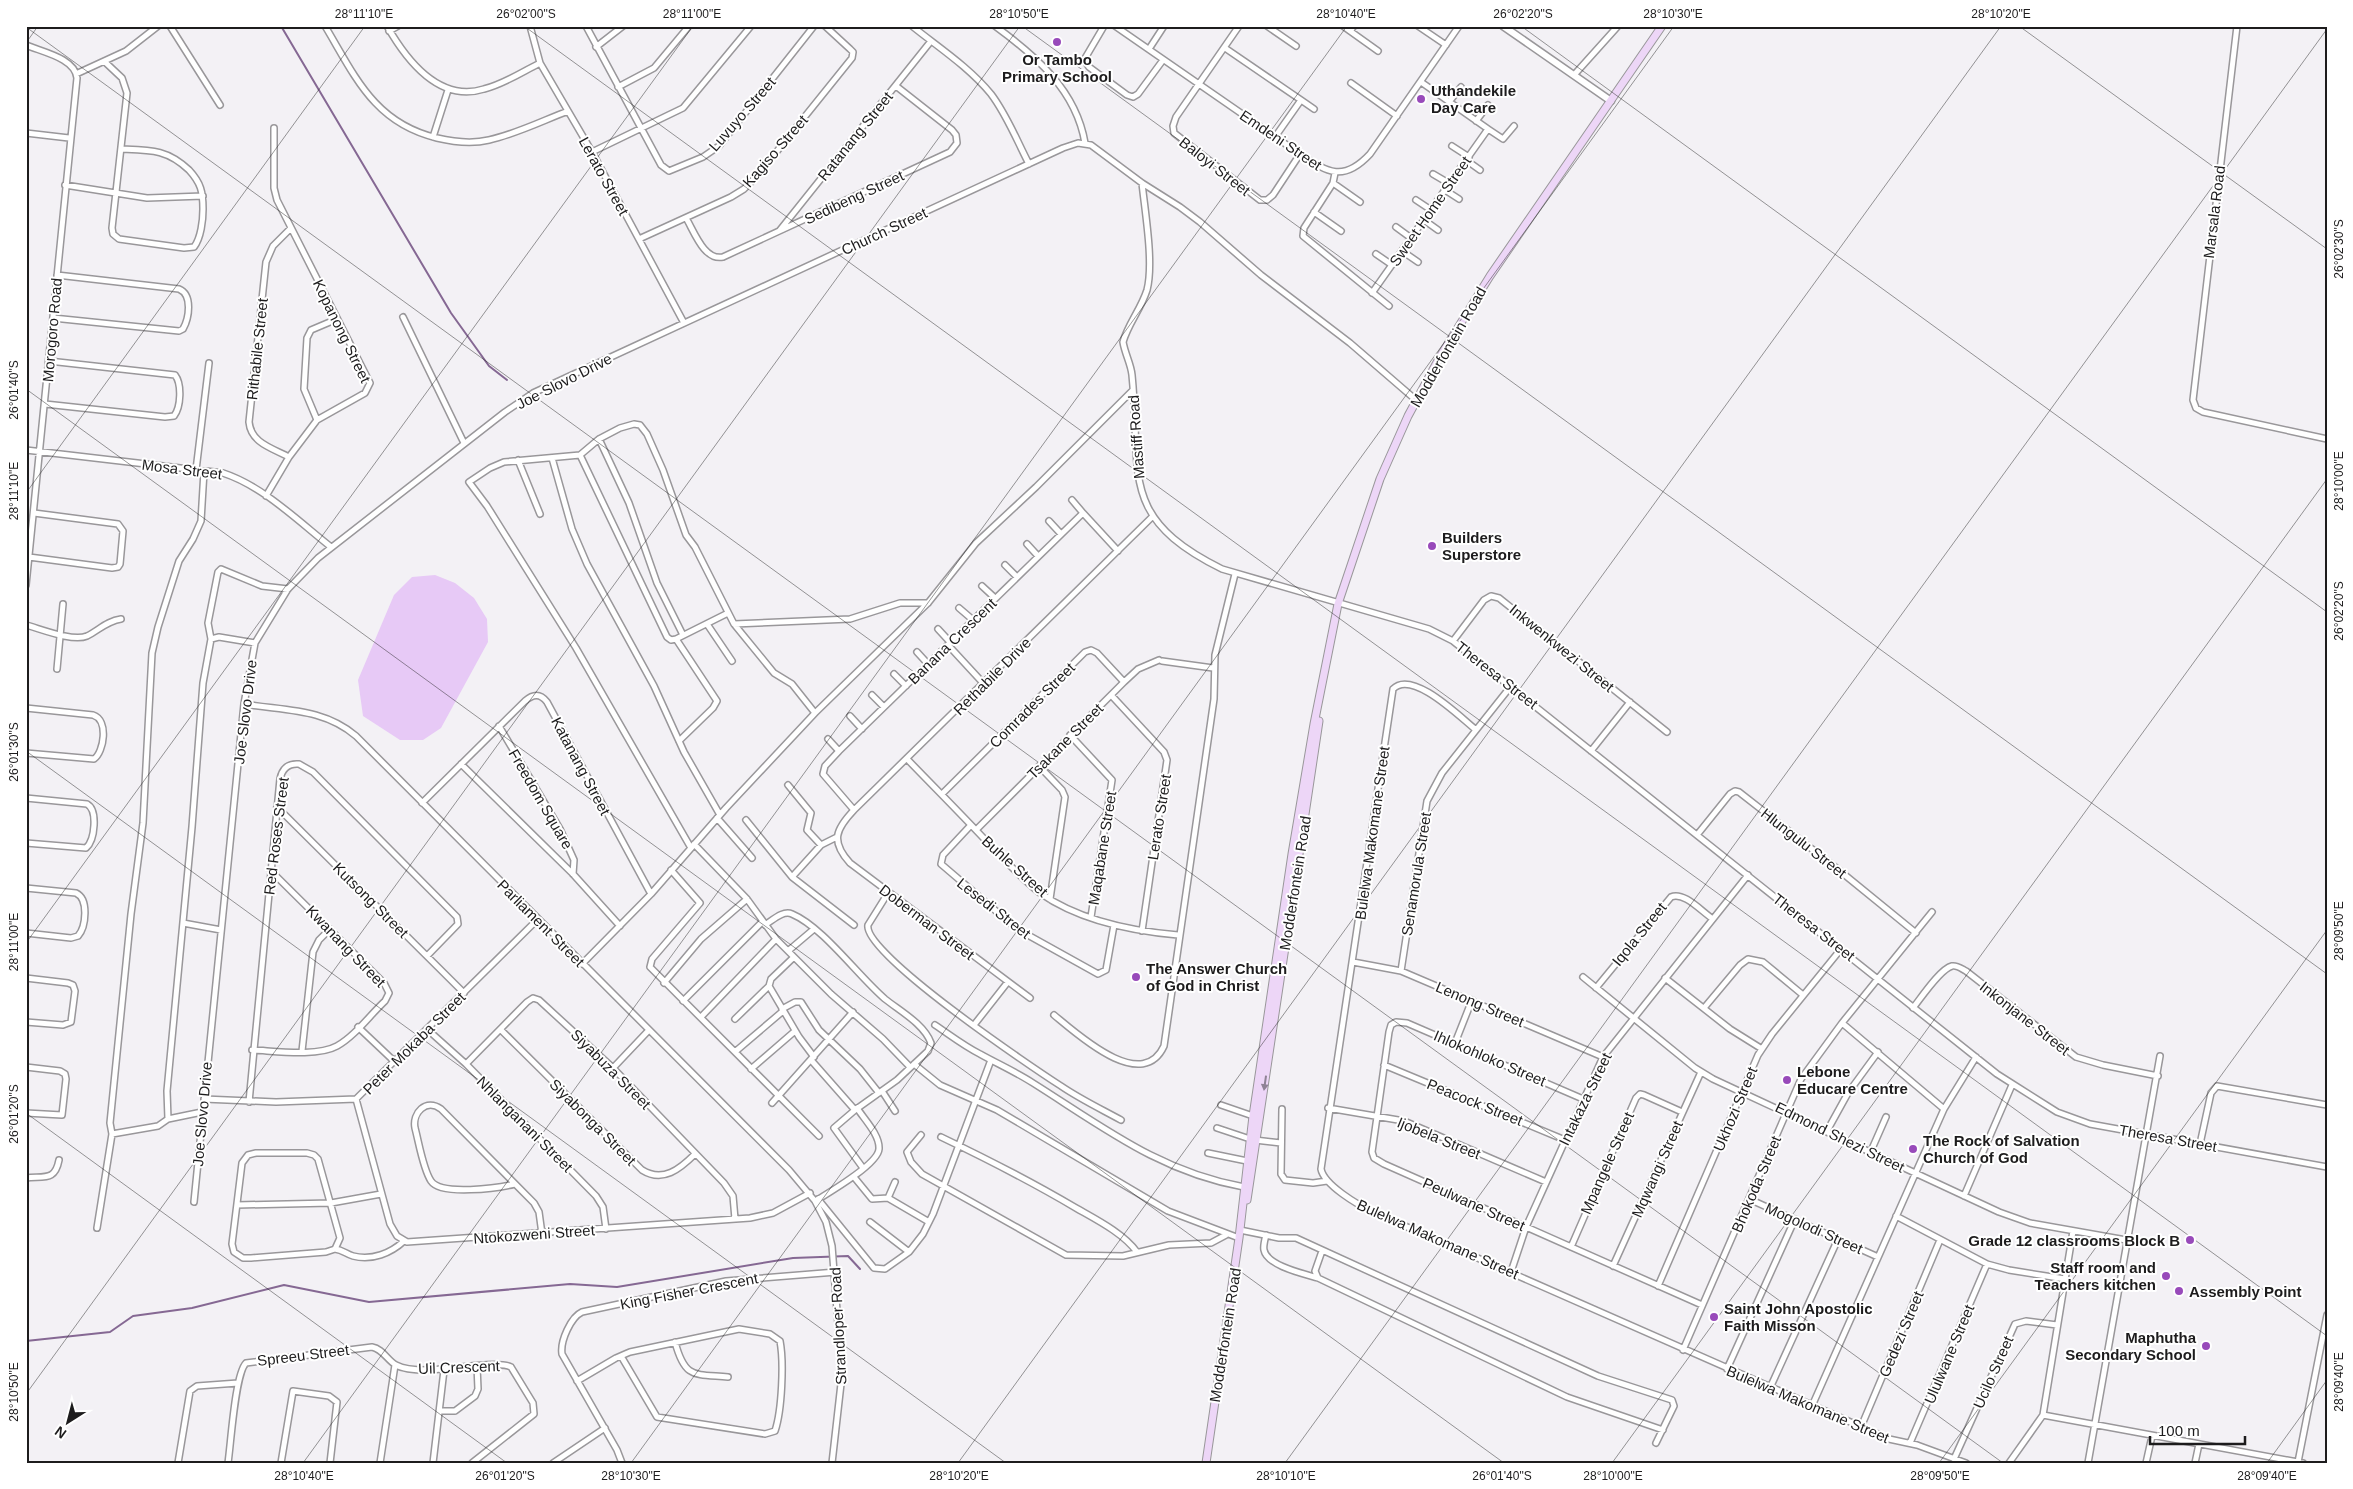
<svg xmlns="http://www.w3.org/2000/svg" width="2353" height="1489" font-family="Arial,sans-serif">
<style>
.green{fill:#e7c9f6}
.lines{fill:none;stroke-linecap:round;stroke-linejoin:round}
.stream{stroke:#856893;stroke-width:2}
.minor-casing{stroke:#99979a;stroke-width:8}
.tertiary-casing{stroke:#99979a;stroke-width:9}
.secondary-casing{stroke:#99979a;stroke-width:9}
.minor{stroke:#fff;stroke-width:5}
.tertiary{stroke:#fff;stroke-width:6}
.secondary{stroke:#edd6f7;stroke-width:7}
.oneway{fill:#8f8295}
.ticks{fill:none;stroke:#1d1c1d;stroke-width:1;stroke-opacity:0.45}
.poi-dot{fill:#984aba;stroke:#fff;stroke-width:2}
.labels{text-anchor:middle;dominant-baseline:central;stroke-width:4;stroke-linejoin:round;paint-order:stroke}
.poi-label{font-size:15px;font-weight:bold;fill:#1d1c1d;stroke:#fff;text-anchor:start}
.street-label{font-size:15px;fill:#1d1c1d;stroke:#fff}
.neatline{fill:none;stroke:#1d1c1d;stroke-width:2}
.ticks-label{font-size:12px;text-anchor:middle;fill:#1d1c1d}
</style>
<rect width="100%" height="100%" fill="#f3f1f5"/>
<path class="green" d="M435 575 455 583 474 598 487 619 488 642 441 728 423 740H400L363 716 358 680 394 595 412 577Z"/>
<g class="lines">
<path class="stream" d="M281 26 451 313 489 366 507 380
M26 1341 110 1332 133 1316 192 1308 284 1285 369 1302 570 1284 617 1287 793 1258 848 1256 860 1269"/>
<defs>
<path id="minor" d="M170 26 220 105
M325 26C355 76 374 123 437 138 454 142 472 144 489 140 516 134 542 121 568 111
M387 26C407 61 439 103 484 89 504 84 522 72 540 63
M530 26 540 63 592 152 684 323
M586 26 661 165 669 171 703 157 719 146 814 26
M912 26C938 47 969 67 991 94 1007 115 1017 141 1029 164
M995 26C1036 56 1076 90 1085 143
M1104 26 1084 60 1089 67 1127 95 1133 97 1138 94 1163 60
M1115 26 1300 154C1328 173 1344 182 1370 154L1459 26
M1239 26 1176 117 1173 126 1174 133 1260 200H1267L1273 195 1300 154
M1267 26 1296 46
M1343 26 1350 31 1354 26
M1418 26 1446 45
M2237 26 2193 400 2196 408 2203 412 2327 439
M389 31 398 26
M1350 31 1378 51
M26 45C42 52 75 58 77 78L26 585
M596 47 623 26
M1225 48 1301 100 1275 137
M1149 49 1164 26
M105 62 122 78 127 93 112 228 113 234 119 239 184 248 194 247C201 238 203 220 203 209 203 192 201 183 189 170 167 149 150 150 121 149
M76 74 126 51 158 26
M1574 75 1618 26
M1351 83 1397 116
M618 87 654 68 689 26
M1301 100 1314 109
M1449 102 1461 87
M1476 121 1488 105
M1488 129 1503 139 1514 126
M26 133 69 138
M433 137 448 90
M1452 146 1469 157
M592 152 683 108 751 26
M1466 160 1480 170
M1335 173 1333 183 1304 228 1303 236 1389 306
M1433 174 1450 184
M1142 183C1145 212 1154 263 1147 290 1141 309 1128 324 1123 342 1125 354 1131 364 1132 375 1142 474 1117 517 1222 569L1429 629 1453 641 1997 1074 2057 1112 2090 1124 2327 1167
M1333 183 1360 202
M65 185 147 198 203 196
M1445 190 1459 199
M1416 200 1431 210
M1314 212 1341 231
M686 218C694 231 704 261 723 257L950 152 957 143 956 135 952 130 896 86
M1424 220 1438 230
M1396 227 1411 238
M780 230 931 41
M639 239 731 197 744 189 757 176 852 58 853 52 850 49 825 26
M1402 251 1418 262
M1376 254 1392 265
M1372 293 1488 129 1421 82
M403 317 464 443
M53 318 179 331 183 329C189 318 193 295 179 289L57 275
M45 404 165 417 174 416C181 407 182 384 175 375L49 361
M317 420 304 389 307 338 311 330 337 319
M599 439 580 455 504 462 490 468 469 482 487 506 576 648 691 848
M26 450 223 473C263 486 298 521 331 547
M580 455 667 637 671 640 676 639
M289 457C272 448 251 443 249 422L266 262 273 246 291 228
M552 458 572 529 587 564 654 686 684 752 720 815
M518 460 540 514
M196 470 209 363
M266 496 289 457 317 420 365 393 370 383 277 200 274 188V128
M1072 500 1083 513
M1049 521 1061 534
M1027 544 1038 556
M29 557 112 568 118 567 120 564 123 531 118 524 34 513
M1005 565 1017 577
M982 586 995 598
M959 608 973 620
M707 624 732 661
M734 624 774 673 792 684 815 713
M26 625C41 629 73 642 87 636 99 630 107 621 121 619
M938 629 950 642
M683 635 657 583 629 503 599 439 620 428 634 424 640 425 647 434 663 470 686 535 695 547 734 624 850 619 900 603H928
M211 639 219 637 255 643
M1453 641 1484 600 1491 596 1499 598 1667 732
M948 645 984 684
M917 652 928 664
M1162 661 1213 668
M57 669 63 604
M894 674 906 686
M872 695 884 707
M1111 695 1164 752 1167 760 1142 931
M244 704C285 711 323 708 356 736L789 1170 815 1201 826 1222 832 1246 842 1375 832 1463
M26 708 93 715C109 720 104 752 94 759L26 753
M850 716 862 729
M499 726 560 829 574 860 573 874
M1475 729C1460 717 1412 669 1393 689L1321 1169C1324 1185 1358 1205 1373 1212L1889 1439 1917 1445 1966 1463
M1070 735 1112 780 1091 917
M828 739 839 751
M679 741 713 708 717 701 676 639 728 613
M1591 751 1630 702
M908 760C935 788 963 816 990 845 1006 861 1022 879 1040 893 1080 921 1131 931 1178 935
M461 764 573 874 620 926
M1039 766 1062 790 1065 797 1050 899
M788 785 811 813 807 830 821 845
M942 794 1085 652 1091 650 1097 653 1124 682
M26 798 87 804C98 810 95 840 86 848L26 843
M422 803 525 701C533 694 540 693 547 702L651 894
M277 807 464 993
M854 810 823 774 825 766 839 751 1083 513 1118 551
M717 818 752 858
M746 820 792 877 854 925
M971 825 943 855 941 864 1017 929 1098 974 1106 970 1114 925
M976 830 1124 682 1138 669 1159 660
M1697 835 1730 794 1735 791 1739 792 1835 867 1916 933
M694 844 747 899 776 939 831 994 883 1039 910 1067
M671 870 700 903 652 959 650 967 819 1136
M792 877 821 845 837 837
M26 888 76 893C89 899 86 927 78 936L71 938 26 933
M888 893 868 925C862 953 1033 1068 1061 1086 1080 1099 1101 1109 1121 1120
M183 923 221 930
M765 925C773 920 783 910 792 914 823 927 858 976 885 999 900 1011 924 1024 931 1043L928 1051 897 1080 855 1110 834 1128 863 1168
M788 951 814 929
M1353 962 1401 971 1603 1057
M582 964 651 894 726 808 815 713 928 603 976 543 1036 487 1133 390
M1401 971 1427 801 1442 773 1511 686
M1583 977 1695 1068 1713 1079 1999 1212 2030 1223 2126 1240
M26 978 68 983 73 985 75 991 71 1022 63 1025 26 1022
M1665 978 1730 1029 1762 1049
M664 983 701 939 747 899
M769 986 799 1037 814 1057
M1596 988 1671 897C1684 891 1702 912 1713 919
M1030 998 850 863C830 841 836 829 854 810L1152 517
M683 1001 763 921
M1704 1008 1740 965 1748 959 1763 962 1803 995
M1913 1008C1921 998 1940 969 1952 966 1957 965 1962 969 1966 971L2076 1057 2103 1065 2158 1076
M782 1009 795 1002H801L819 1030 860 1069 879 1093
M1054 1015C1076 1033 1142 1094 1164 1046L1214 699 1215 655 1235 574
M701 1017 776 939
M735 1019 769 986 771 979 794 957
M1842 1023 1944 1109
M935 1025C950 1035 964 1046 980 1054 998 1064 1016 1072 1033 1083 1103 1127 1160 1172 1244 1187
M974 1025 1007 983
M358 1027 395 1062
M428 1030 466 1064 596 1196 603 1207 606 1229
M501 1030 642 1170C663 1183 680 1169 695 1154
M1455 1043 1472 1000
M252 1050C275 1051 317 1057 337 1046 355 1036 370 1015 385 1001L389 993 384 983 271 871
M302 1051 313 952 319 940 330 929
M736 1051 783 1011
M811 1060 855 1110
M466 1064 527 1002 533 998 539 1000 613 1068 724 1183 733 1196 735 1219
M914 1064 940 1085 997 1110 1168 1211 1239 1238
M1384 1065 1565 1140
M26 1067 60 1071 65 1074 66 1079 62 1115 26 1113
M613 1068 649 1030
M751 1069 795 1031
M882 1091 895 1111
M204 1099 276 1102 356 1099 537 920
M356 1099 390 1224 397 1236 407 1242 750 1218 773 1213 810 1193
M1583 1099 1407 1023 1396 1022 1391 1025 1389 1032 1372 1152 1374 1158 1384 1164 1702 1305
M249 1102 280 779C282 769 288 763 299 764L313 772 457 917 458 924 427 956
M772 1103 853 1012
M1221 1105 1253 1116
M1328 1108 1404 1121 1546 1182
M1282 1109 1281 1174 1285 1180 1313 1183 1327 1181
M202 1112 168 1119 167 1091 192 827 203 683 211 639 208 623 218 572 221 569 262 586 288 589
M1217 1128 1250 1139
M1827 1131 1848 1093 1878 1052
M112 1134 158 1126 168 1119
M921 1135 907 1152 911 1162 922 1174 1066 1255 1123 1256 1169 1245 1211 1243 1226 1235
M941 1137C987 1159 1032 1182 1076 1208 1097 1220 1123 1233 1137 1252
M1255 1140 1281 1143
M2200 1144 2211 1093 2217 1086 2327 1105
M1871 1151 1886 1117
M256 1153H307L314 1155 318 1159 340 1238 335 1249 326 1252 251 1258H243L234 1252 232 1244 242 1163 248 1155Z
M1208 1153 1247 1161
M854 1177 872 1199 888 1198 929 1222
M26 1178C45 1176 55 1181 59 1160
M515 1184C498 1188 441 1196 431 1181 423 1169 419 1143 415 1128 412 1113 426 1098 441 1109L534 1203 539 1212 542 1234
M1964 1196 2012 1085
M888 1198 895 1182
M818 1199 874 1268 885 1269 909 1252 923 1234 933 1214 991 1060
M1749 1199 1878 1257
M817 1200C830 1192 878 1164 879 1149 880 1135 864 1119 857 1108
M194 1202 244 704 255 643 288 589 318 558 505 412 533 393 1063 148 1078 143 1091 145 1142 183 1180 207 1200 222 1261 275 1350 343 1416 400
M237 1205 331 1203 381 1194
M1896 1216 1987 1264 2009 1270 2065 1279
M870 1222 909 1252
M97 1228 112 1134 110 1123 131 914 143 823 152 653 158 627 179 561 193 539 201 521 204 471
M1240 1230 1279 1238H1296L1598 1376 1672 1400 1674 1406 1656 1443
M1266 1235C1265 1239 1263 1246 1264 1250 1267 1266 1305 1274 1318 1278
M1571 1247 1636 1098 1640 1094 1644 1095 1682 1112
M335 1249C343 1250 346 1254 353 1256 372 1261 391 1253 404 1241
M1322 1251 1315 1271 1318 1278 1567 1397 1663 1430
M1613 1266 1701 1072
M1511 1272 1526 1227 1603 1057 1748 875
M1658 1286 1758 1055 1772 1034 1841 949
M675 1342C685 1379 694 1374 728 1377
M1683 1350 1801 1079 1842 1023 1932 912
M1727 1369 1795 1219
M577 1381 616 1358C621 1356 625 1354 630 1352L739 1329 770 1334 780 1341C784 1362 782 1410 775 1431L765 1434 657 1417 621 1356
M1770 1388 1838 1239
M1812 1406 1944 1109 1976 1057
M441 1411H455L475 1396 478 1389 477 1366
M2043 1415 2303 1463
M1861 1427 1940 1240
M1910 1443 1987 1264
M1954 1459 2015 1324 2026 1321 2057 1325
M2298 1462 2327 1315
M178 1463 190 1391 197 1386 238 1383
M228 1463C231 1443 235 1374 246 1363L372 1347C383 1349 387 1360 396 1365 405 1370 418 1370 427 1370 444 1370 499 1360 511 1367L533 1403 534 1414 472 1463
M281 1463 293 1391 329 1396 337 1402 330 1463
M380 1463 395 1365
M433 1463 444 1370
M553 1463 605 1428
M622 1463 617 1450 562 1354C560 1341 571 1317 582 1312L726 1281 836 1272
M2009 1463 2043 1415 2073 1231
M2088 1463 2160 1056
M2146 1463 2152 1436
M2195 1463 2199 1444"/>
<path id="tertiary" d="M1503 26 1611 101"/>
<path id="secondary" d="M1247 1200 1319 721
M1206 1463 1239 1238 1253 1116 1292 854 1314 724 1338 604 1380 479 1408 416 1441 355 1490 276 1662 26"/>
</defs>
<use href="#minor" class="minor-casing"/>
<use href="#tertiary" class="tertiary-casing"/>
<use href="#secondary" class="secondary-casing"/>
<use href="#minor" class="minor"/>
<use href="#tertiary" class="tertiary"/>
<use href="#secondary" class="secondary"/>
</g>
<defs><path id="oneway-solid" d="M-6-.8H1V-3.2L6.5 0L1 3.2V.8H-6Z" transform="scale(1.25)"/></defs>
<use class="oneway" href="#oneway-solid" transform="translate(1265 1083) rotate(98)"/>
<path class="ticks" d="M524 26 2327 1336M1022 26 2327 974M1521 26 2327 612M2019 26 2327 249M26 27 2003 1463M26 43 38 26M26 389 1504 1463M26 493 365 26M26 751 1006 1463M26 943 693 26M26 1113 507 1463M26 1394 1020 26M303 1463 1347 26M631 1463 1674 26M958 1463 2001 26M1285 1463 2327 29M1612 1463 2327 479M1939 1463 2327 930M2267 1463 2327 1380"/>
<g class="poi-dot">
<circle cx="1057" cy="42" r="5"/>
<circle cx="1421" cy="99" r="5"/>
<circle cx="1432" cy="546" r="5"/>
<circle cx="1136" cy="977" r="5"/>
<circle cx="1787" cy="1080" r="5"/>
<circle cx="1913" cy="1149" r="5"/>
<circle cx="2190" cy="1240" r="5"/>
<circle cx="2166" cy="1276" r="5"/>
<circle cx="2179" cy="1291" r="5"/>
<circle cx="1714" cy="1317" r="5"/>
<circle cx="2206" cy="1346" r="5"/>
</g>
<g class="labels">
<g class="poi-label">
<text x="1057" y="59" text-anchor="middle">Or Tambo<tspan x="1057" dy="17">Primary School</tspan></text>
<text x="1431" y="90">Uthandekile<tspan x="1431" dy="17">Day Care</tspan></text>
<text x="1442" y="537">Builders<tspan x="1442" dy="17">Superstore</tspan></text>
<text x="1146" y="968">The Answer Church<tspan x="1146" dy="17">of God in Christ</tspan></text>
<text x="1797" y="1071">Lebone<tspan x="1797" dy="17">Educare Centre</tspan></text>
<text x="1923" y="1140">The Rock of Salvation<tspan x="1923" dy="17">Church of God</tspan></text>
<text x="2180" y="1240" text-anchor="end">Grade 12 classrooms Block B</text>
<text x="2156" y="1267" text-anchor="end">Staff room and<tspan x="2156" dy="17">Teachers kitchen</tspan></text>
<text x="2189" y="1291">Assembly Point</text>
<text x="1724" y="1308">Saint John Apostolic<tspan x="1724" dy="17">Faith Misson</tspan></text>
<text x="2196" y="1337" text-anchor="end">Maphutha<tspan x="2196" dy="17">Secondary School</tspan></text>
</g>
<g class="street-label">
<text transform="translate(742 114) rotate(-49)">Luvuyo Street</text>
<text transform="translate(855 136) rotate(-51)">Ratanang Street</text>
<text transform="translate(1281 140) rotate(34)">Emdeni Street</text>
<text transform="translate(775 151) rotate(-49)">Kagiso Street</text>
<text transform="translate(1215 166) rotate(38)">Baloyi Street</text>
<text transform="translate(604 176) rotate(61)">Lerato Street</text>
<text transform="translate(854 197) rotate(-25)">Sedibeng Street</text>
<text transform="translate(1430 211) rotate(-55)">Sweet Home Street</text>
<text transform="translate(2214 212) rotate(-83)">Marsala Road</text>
<text transform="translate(884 231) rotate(-25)">Church Street</text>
<text transform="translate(52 330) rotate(-85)">Morogoro Road</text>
<text transform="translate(342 331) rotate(64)">Kopanong Street</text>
<text transform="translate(1448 347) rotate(-60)">Modderfontein Road</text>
<text transform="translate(257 349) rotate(-84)">Rithabile Street</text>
<text transform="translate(564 381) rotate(-27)">Joe Slovo Drive</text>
<text transform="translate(1136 437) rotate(-94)">Mastiff Road</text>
<text transform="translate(182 469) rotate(7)">Mosa Street</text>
<text transform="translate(952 641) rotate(-44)">Banana Crescent</text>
<text transform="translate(1562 648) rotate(39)">Inkwenkwezi Street</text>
<text transform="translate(1497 675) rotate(38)">Theresa Street</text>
<text transform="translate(992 676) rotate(-45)">Rethabile Drive</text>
<text transform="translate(1032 705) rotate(-45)">Comrades Street</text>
<text transform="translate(245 712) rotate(-83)">Joe Slovo Drive</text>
<text transform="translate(1065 741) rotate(-45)">Tsakane Street</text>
<text transform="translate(581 766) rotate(62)">Katanang Street</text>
<text transform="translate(541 799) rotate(60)">Freedom Square</text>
<text transform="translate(1159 817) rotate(-81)">Lerato Street</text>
<text transform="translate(1372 833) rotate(-82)">Bulelwa Makomane Street</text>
<text transform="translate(276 836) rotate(-83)">Red Roses Street</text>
<text transform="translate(1804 843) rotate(38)">Hlungulu Street</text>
<text transform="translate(1102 848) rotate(-81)">Maqabane Street</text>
<text transform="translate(1015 866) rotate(42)">Buhle Street</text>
<text transform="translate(1416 874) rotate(-81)">Senamorula Street</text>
<text transform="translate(1295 883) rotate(-81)">Modderfontein Road</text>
<text transform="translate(371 900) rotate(45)">Kutsong Street</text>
<text transform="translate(994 908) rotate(38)">Lesedi Street</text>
<text transform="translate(927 922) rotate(37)">Doberman Street</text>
<text transform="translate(541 923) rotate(45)">Parliament Street</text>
<text transform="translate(1814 927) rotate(38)">Theresa Street</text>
<text transform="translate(1639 934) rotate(-51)">Iqola Street</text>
<text transform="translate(346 946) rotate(46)">Kwanang Street</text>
<text transform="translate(1480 1004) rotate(23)">Lenong Street</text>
<text transform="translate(2025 1018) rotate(38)">Inkonjane Street</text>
<text transform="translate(414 1043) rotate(-45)">Peter Mokaba Street</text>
<text transform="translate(1490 1058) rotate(23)">Ihlokohloko Street</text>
<text transform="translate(611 1069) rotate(45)">Siyabuza Street</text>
<text transform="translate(1585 1099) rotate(-64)">Intakaza Street</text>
<text transform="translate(1475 1102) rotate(22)">Peacock Street</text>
<text transform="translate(1735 1109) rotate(-67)">Ukhozi Street</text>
<text transform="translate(202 1114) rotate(-85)">Joe Slovo Drive</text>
<text transform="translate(593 1122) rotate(45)">Siyabonga Street</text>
<text transform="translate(525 1124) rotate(45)">Nhlanganani Street</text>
<text transform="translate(1840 1137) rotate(26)">Edmond Shezi Street</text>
<text transform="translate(1439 1138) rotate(22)">Ijobela Street</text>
<text transform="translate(2168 1138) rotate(10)">Theresa Street</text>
<text transform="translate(1607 1163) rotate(-66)">Mpangele Street</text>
<text transform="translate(1657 1169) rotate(-66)">Mqwangi Street</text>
<text transform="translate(1756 1184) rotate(-67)">Bhokoda Street</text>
<text transform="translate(1474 1204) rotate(24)">Peulwane Street</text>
<text transform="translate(1814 1228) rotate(24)">Mogolodi Street</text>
<text transform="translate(534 1234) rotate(-4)">Ntokozweni Street</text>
<text transform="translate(1438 1239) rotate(24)">Bulelwa Makomane Street</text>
<text transform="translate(689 1291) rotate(-11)">King Fisher Crescent</text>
<text transform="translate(838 1326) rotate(-93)">Strandloper Road</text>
<text transform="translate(1901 1334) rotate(-67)">Gedezi Street</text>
<text transform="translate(1225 1335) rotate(-81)">Modderfontein Road</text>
<text transform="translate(1949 1354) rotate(-67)">Ululwane Street</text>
<text transform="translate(303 1355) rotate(-7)">Spreeu Street</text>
<text transform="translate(459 1367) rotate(-2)">Uil Crescent</text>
<text transform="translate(1993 1372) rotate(-66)">Ucilo Street</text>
<text transform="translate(1808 1404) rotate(23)">Bulelwa Makomane Street</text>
</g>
</g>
<rect width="2353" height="1489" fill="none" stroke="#ffffff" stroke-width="55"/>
<g transform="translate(68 1422) rotate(216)" stroke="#ffffff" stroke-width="4" paint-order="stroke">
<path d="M0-4L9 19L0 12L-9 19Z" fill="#1d1c1d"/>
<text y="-8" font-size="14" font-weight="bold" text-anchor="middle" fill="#1d1c1d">N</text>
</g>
<path d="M2150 1436v8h95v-8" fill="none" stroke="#1d1c1d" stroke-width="2.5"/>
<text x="2158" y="1436" font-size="15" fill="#1d1c1d" stroke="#ffffff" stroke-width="4" paint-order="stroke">100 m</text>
<rect x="28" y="28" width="2298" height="1434" class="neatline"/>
<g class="ticks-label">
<text x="364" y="18">28°11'10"E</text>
<text x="526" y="18">26°02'00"S</text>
<text x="692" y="18">28°11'00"E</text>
<text x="1019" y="18">28°10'50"E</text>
<text x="1346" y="18">28°10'40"E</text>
<text x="1523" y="18">26°02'20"S</text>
<text x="1673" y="18">28°10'30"E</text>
<text x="2001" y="18">28°10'20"E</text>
<text transform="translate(2339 249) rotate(-90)" y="4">26°02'30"S</text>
<text transform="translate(14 390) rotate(-90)" y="4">26°01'40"S</text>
<text transform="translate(2339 481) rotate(-90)" y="4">28°10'00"E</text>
<text transform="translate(14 491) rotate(-90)" y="4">28°11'10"E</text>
<text transform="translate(2339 611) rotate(-90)" y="4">26°02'20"S</text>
<text transform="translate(14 752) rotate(-90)" y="4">26°01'30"S</text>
<text transform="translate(2339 931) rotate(-90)" y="4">28°09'50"E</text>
<text transform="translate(14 942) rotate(-90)" y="4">28°11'00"E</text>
<text transform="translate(14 1114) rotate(-90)" y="4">26°01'20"S</text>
<text transform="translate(2339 1382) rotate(-90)" y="4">28°09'40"E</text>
<text transform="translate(14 1392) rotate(-90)" y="4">28°10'50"E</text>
<text x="304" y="1480">28°10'40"E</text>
<text x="505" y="1480">26°01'20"S</text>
<text x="631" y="1480">28°10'30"E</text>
<text x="959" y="1480">28°10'20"E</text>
<text x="1286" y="1480">28°10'10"E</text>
<text x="1502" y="1480">26°01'40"S</text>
<text x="1613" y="1480">28°10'00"E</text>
<text x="1940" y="1480">28°09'50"E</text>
<text x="2267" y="1480">28°09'40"E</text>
</g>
</svg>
